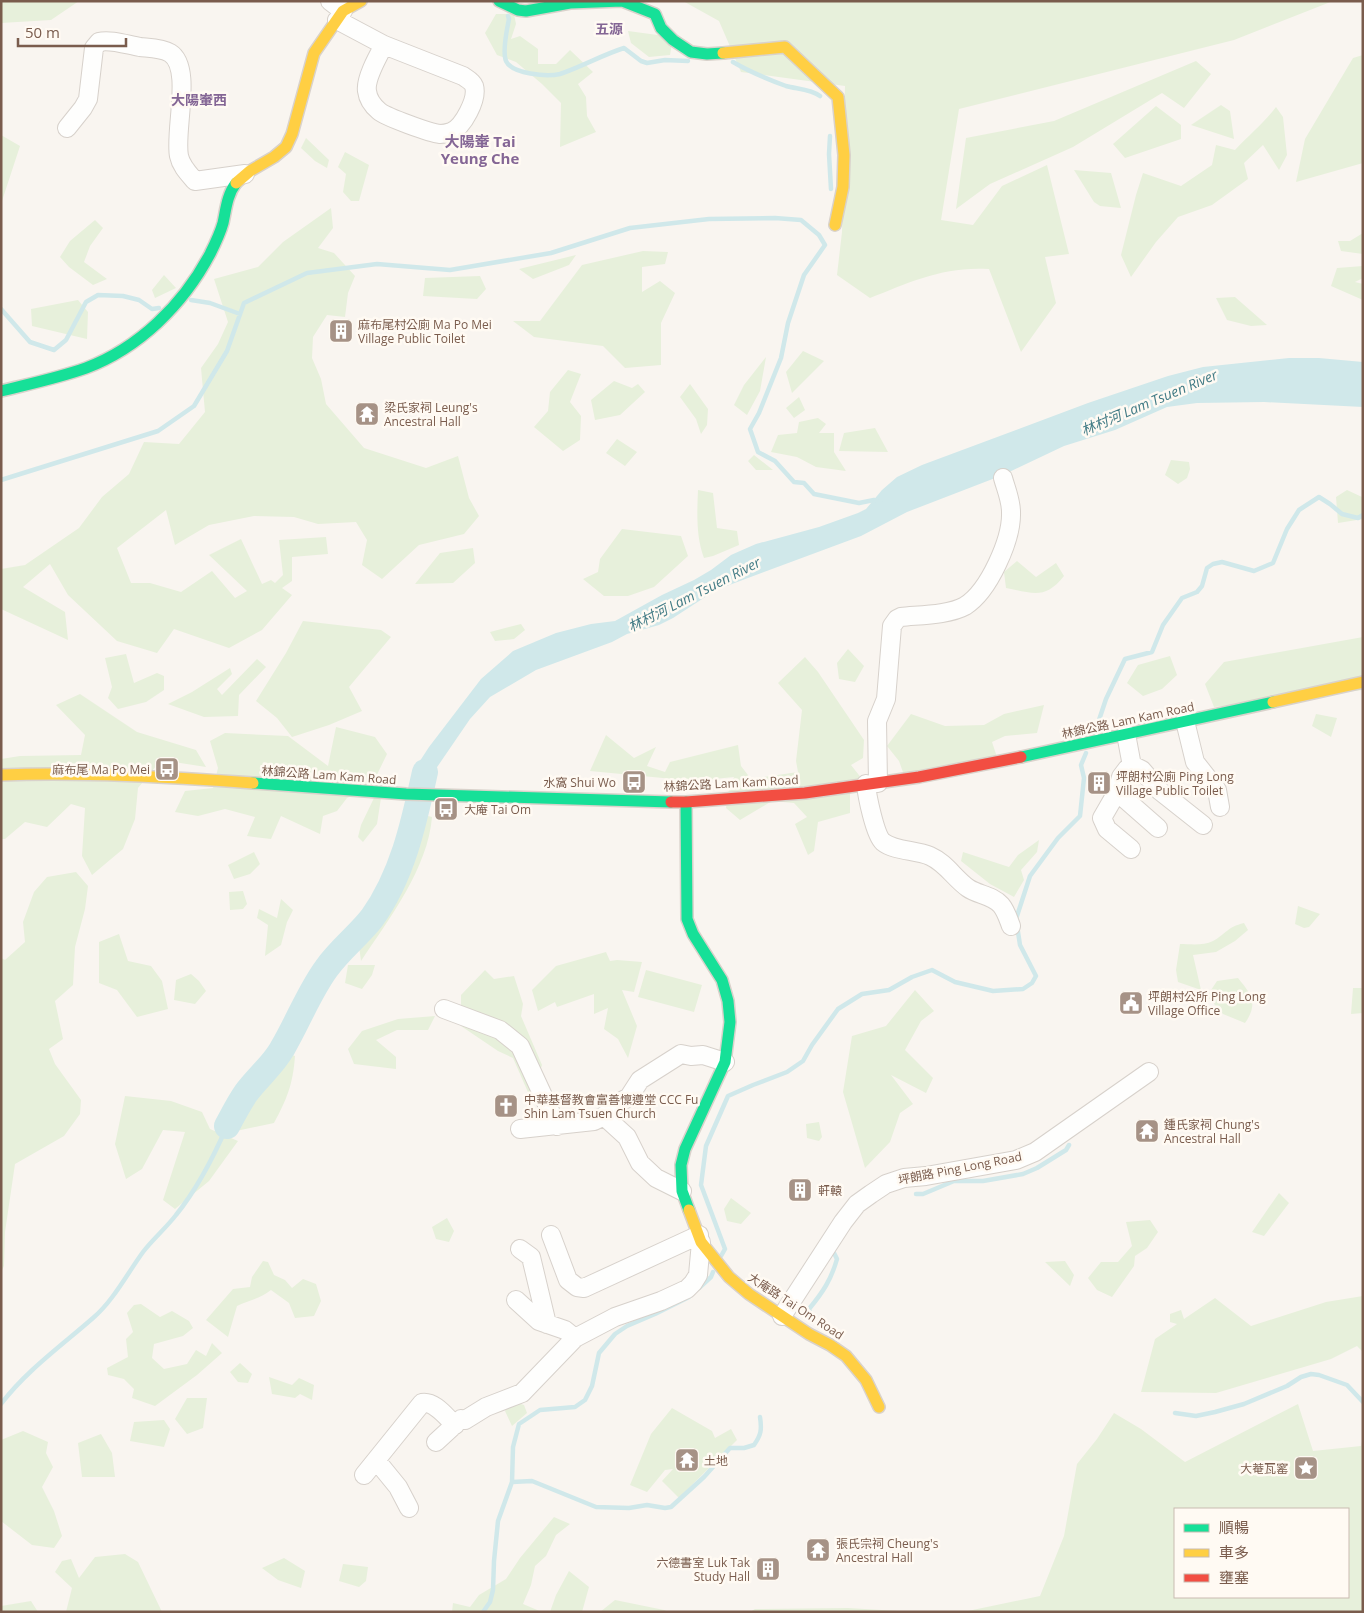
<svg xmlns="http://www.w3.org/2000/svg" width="1364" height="1613" font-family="'Open Sans','Noto Sans TC',sans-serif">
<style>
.green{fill:#e7f0db;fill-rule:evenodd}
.water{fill:#d0e8ea}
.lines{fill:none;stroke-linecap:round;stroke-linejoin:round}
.stream{stroke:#d0e8ea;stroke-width:4.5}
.river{stroke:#d0e8ea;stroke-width:26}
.street-casing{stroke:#d7d1cb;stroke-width:20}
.fast-casing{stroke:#d9d2cb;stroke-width:14}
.slow-casing{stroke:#d9d2cb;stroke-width:14}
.jam-casing{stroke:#d9d2cb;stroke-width:14}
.street{stroke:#fefefd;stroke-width:18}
.fast{stroke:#16e098;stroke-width:11}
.slow{stroke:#ffcf43;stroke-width:11}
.jam{stroke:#f24e42;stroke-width:11}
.labels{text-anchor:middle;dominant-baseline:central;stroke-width:5;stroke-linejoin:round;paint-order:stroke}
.poi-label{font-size:12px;fill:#7a5c4d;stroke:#fffaf3;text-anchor:start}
.street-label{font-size:12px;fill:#7a5c4d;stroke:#fffaf3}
.neighbourhood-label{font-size:14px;font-weight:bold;fill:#846695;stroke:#fffaf3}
.water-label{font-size:14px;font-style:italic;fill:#437c86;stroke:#fffaf3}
.quarter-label{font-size:15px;font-weight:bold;fill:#846695;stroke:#fffaf3}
</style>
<rect width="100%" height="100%" fill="#f9f5f0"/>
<path class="green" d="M1 1H79L51 20 1 23Z
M683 1H1333L1234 40 959 109 941 220 973 225 1002 186 1047 165 1069 254 1045 257 1056 303 1021 352 989 269C944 266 910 282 870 298L837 275 842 232 845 86 741 72 719 21Z
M496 14H514L516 24 511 39 520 36 538 49V64H556L570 50 593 72 578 84 586 97 587 116 596 132 560 147 561 103 542 84 516 62 497 55 485 33Z
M628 31 665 36 672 43 670 55 649 57 631 43Z
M1363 55V163L1296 182 1305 139 1353 58Z
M1196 61 1211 74 1184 108 1162 93 1073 147 990 184 956 209 966 138 1054 121Z
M1221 105 1230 111 1234 139 1191 125Z
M1156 106 1181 125V139L1125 158 1113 144Z
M1276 107 1283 117 1287 155 1279 170 1263 145 1244 163 1248 179 1212 205 1178 217 1156 242 1131 277 1121 255 1136 195 1143 173 1181 186 1212 165 1216 145 1235 150C1249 135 1264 123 1276 107Z
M1 135 20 146 1 204Z
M306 138 329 160 327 168 315 161 301 148Z
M345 152 369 165 359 201H351L343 192 346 174 338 167Z
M1074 170 1111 173 1121 208 1100 206 1094 202Z
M331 208 333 228 318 248 334 253 355 276 348 293 345 317 327 315 313 337 312 358 321 379 326 404 364 448 426 468 458 456 469 498 479 516 464 534 419 545 382 579 362 565 367 540 356 522 318 524 294 517 254 516 209 525 175 545 166 510 117 548 131 583H150L181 592 212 571 235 598 247 591 209 555 241 539 262 584 271 580 275 583 283 575 279 540 326 537 328 554 292 557V581L282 588 292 595 262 630 229 648 174 629 157 653 117 641 68 595 50 564 23 587 65 612 68 640 1 609V569L25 565 79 528 102 497 129 474 144 442 179 444 205 412 201 368 218 344 228 322 214 279 258 267 283 242Z
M95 220 103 228 90 246 84 262 107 279 93 285 69 267 60 257 70 241Z
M1363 233V254L1341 251 1338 241H1350Z
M643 251 668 252 665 264 642 267V292L660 281 675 293 661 323V365L625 368 603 346 534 337 513 321H540L582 265Z
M576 255 569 265 533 279 519 269Z
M1363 266V278L1355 282 1363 284V300L1331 286 1337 268Z
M164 275 176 288 155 298 152 290Z
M480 276 486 289 477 299 423 296 425 278Z
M1235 297 1267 325 1251 326 1227 320 1216 298Z
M78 300 88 312 87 339 32 326 31 309Z
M803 351 824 361 792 393 786 372Z
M766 357 760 391 747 415 734 405 744 385Z
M568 370 581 374 570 402 581 416 580 440 563 451 534 427 548 411 550 392Z
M614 381 632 388 638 384 645 392 620 415 595 420 591 400Z
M690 384 708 409 707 425 701 434 696 419 680 397Z
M799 397 805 410 794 418 786 408Z
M818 418 826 424 819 433H834V452L846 471 816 467 797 457 771 452 778 435 797 433 799 422Z
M875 428 888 452 839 451 844 433Z
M617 439 637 452 625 466 606 453Z
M754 455 773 470H756L748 461Z
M1171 460 1189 462 1190 469 1187 478 1178 484 1165 475Z
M698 490 713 493 717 528 737 531 739 545 713 556 704 558C696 537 697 513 698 490Z
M1347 490 1362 497 1363 496V519L1338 523 1336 497Z
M622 529 681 536 688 556 654 587 628 596H604L583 579 598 572 600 559Z
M473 548 475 563 453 583 415 584 440 553Z
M1017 561 1036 577 1056 563 1064 576C1045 600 1033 593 1006 588L1004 572Z
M303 621 381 630 391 637 349 687 362 711 329 725 292 737 277 718 256 701 286 653Z
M521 624 525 630 514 639 495 641 490 632Z
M1363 637V690L1214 707 1205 684 1224 662Z
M848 649 864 666 855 682 839 679 837 663Z
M126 654 134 683 157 673 164 676V690L146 702 118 709 108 698 112 687 105 658Z
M1170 656 1177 675 1162 689 1143 696 1127 683 1138 665Z
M805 657 818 672 864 740 863 758 851 765 862 779 850 794V813L818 822 814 851 808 855 795 824 807 817 794 803 772 801 740 820 726 808 728 793 734 777 694 781 590 771 606 735 634 758 656 747 647 766 665 772 670 762 738 745 741 766 751 779 798 772 796 761 802 710 778 683Z
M257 659 266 667 239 695 238 716 204 717 168 704 192 692 230 668 232 674 217 689 222 695Z
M80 694 137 732 196 750 206 767 161 760 138 788 135 819 123 849 92 875 82 856 85 808 71 804 47 827 25 822 5 839H1V759L20 756 81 755 85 735 56 705Z
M1044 705 1037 733 1005 736 992 742 997 757 904 775 899 761 887 746 911 714 945 726 984 725 1004 714Z
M1316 714 1337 718 1331 737 1312 726Z
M336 727 375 737 387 754 371 787 347 798 337 811 323 816 320 834 281 816 271 839 247 836 255 817 225 809 198 816 175 812 185 791 213 788 218 768 210 741 225 733 288 736 328 766Z
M374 798H381L377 824 363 842 358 837 361 825Z
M424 815 432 817C428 868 389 919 361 961L359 946 380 924Z
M1039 840 1037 852 1021 870 1024 880 1014 897 990 884 961 861 963 852 1009 867 1018 855Z
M254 852 260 864 250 874 234 879 228 865Z
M76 872 88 886 85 909 75 947 73 985 55 1001 63 1039 49 1049 55 1064 81 1100 80 1114 64 1136 15 1164 5 1232 4 1266 1 1272V958L5 960 25 942 23 922 34 892 47 877Z
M243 891 247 904 243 909 230 910 229 892Z
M281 899 293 910 287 922 281 945 265 956 268 925 257 918 259 909 277 918Z
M1298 906 1320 914 1309 927 1304 928 1295 924Z
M1244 923 1248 930 1235 941 1216 952 1193 955 1201 990 1178 982 1176 970 1180 944C1190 944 1203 946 1213 941 1226 934 1227 927 1244 923Z
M119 934 128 961 151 966 162 981 168 1009 137 1017 117 990 99 983V942Z
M606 952 610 961 617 960 642 962 634 992 622 990 637 1026 628 1058 618 1039 604 1029 608 1008 594 1014V994L557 1007 555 1002 538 1011 532 990 556 966Z
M348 965H375L372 975 362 989 345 983Z
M485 970 494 979 514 976 523 1004 521 1016 542 1065 531 1099 513 1058 498 1051 461 1026V995Z
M646 970 702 985 694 1012 638 997Z
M191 974 199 981 206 991 195 1004 174 1000 176 980Z
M1238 978C1251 994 1259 1003 1245 1023L1223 1014 1207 996 1217 981Z
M1353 988H1363V1013L1351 1014Z
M915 990 934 1011 921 1021 905 1050 933 1078 926 1093 891 1075 913 1104 900 1113 890 1142 865 1168 843 1092 852 1036 886 1026Z
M435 1016 428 1030H397L376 1040 396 1057V1069L354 1064 348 1049 362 1031 398 1019Z
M286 1053 295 1056C293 1084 287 1099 274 1123L236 1131 251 1107 268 1073Z
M125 1096 171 1101 202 1112 210 1129 238 1141 209 1181 175 1209 163 1200 185 1132 163 1130 142 1169 126 1179 115 1144Z
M819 1122 822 1137 819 1141 807 1138 806 1124Z
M1279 1193 1289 1203 1264 1236 1252 1232Z
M731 1198 751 1213 741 1224 727 1221 724 1209Z
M447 1218 454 1231 449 1242 436 1239 432 1227Z
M1150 1220 1158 1232 1147 1248 1135 1256 1134 1266 1112 1297 1097 1290 1088 1278 1101 1262H1118L1132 1246 1126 1222Z
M263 1261 268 1262 274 1275 285 1280 292 1288 303 1279 316 1284 321 1301 314 1316 295 1318 289 1303 271 1290C260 1299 249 1300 237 1306L228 1337 206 1320 233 1289 250 1287 252 1277Z
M1065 1261 1074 1275 1070 1286 1045 1262Z
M1363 1296V1352L1357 1346 1331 1359 1216 1393 1141 1392 1155 1339 1177 1324 1170 1322V1314L1181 1310 1184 1319 1215 1298 1251 1326 1326 1302Z
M141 1304 160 1317 172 1311 189 1321 193 1328 183 1336 154 1344 152 1358 164 1369 187 1364 196 1350 206 1356 212 1343 222 1353 197 1375 155 1406 132 1398 134 1389 124 1379 108 1375 107 1368 128 1357 126 1339 133 1332 127 1313 134 1305Z
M240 1363 252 1374 248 1383 238 1382 230 1372Z
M269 1377 292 1385 299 1378 314 1385 312 1400 300 1394 295 1398 272 1394Z
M187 1398H207L203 1428 187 1434 175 1419Z
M512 1401 524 1405 527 1413 512 1426 505 1411Z
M1298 1404 1313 1451 1361 1446 1363 1438V1612H963L1040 1596 1064 1536 1077 1464 1097 1439 1114 1413 1141 1429 1185 1462ZM1348 1509V1597H1175V1509Z
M672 1408 712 1431 715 1438 731 1429 737 1440 679 1498 662 1481 673 1469 665 1470 647 1492 630 1485 651 1434Z
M164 1420 170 1429 164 1447 130 1441 134 1422Z
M23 1431 48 1442 46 1453 53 1467 42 1487 54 1511 62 1536 54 1548 32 1545 1 1521V1440Z
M101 1434 112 1453 115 1477H82L78 1443Z
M554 1517 570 1524 556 1535 546 1556 535 1566 531 1585 523 1604 542 1612H452L453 1603 470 1607 479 1595 506 1579 520 1558Z
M125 1554 138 1562 162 1612H66L72 1588 55 1572 62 1561 71 1559 79 1578 95 1557Z
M284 1558 305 1571 301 1588 278 1580 262 1568Z
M343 1564 368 1567 366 1581 359 1587 339 1581Z
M569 1571 589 1587 582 1612H550L556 1595Z
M615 1600 664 1610 669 1612H600Z
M31 1601 38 1612H1V1606Z
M848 1608 915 1612H750L755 1609Z"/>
<path class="water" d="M1289 358H1319L1363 362V407L1264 402 1197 403 1167 407 1115 430 1064 446 1003 475 907 512 861 536 716 590 673 618 659 625 627 634 612 642 536 670 490 697 470 719 431 776 423 782 416 778V767L429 747 481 679 513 651 556 633 591 624 615 621 662 595 694 580 711 570 731 555 740 551 756 544 819 527 858 513 866 509 882 490 897 477 922 465 1088 403 1168 376 1203 367Z"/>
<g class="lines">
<path class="stream" d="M508 16 509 19C507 29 502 51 506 61 512 74 547 77 560 74 581 67 602 55 624 48L641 61 647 63 665 60 688 61
M733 62C750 72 767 79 786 86 797 89 811 89 820 96
M830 136 829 154 831 189
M191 300 210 303 240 314
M1 309 30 342 54 350 66 340 86 302 98 295 123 296 139 300 152 309 159 308
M1 480 158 431 194 406 227 351 244 303 307 273 377 264 450 270 551 253 630 228 709 219 775 218 801 220 819 235 825 245 804 275 788 323 781 358 759 413 750 429 758 452 775 461 794 482 804 483 814 494 859 503 874 500 880 502
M1095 732 1106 699 1125 659 1152 652 1163 625 1182 598 1197 592 1202 586 1207 568 1213 564 1222 562 1254 571 1273 563 1287 529 1299 510 1319 497 1330 504 1342 514 1358 518 1363 515
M916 1194H923L954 1181H983L1023 1174 1037 1168 1066 1150 1069 1145
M721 1256 725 1249 701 1185 706 1146 728 1096 753 1085 787 1072 803 1061 812 1045 838 1009 862 994 889 990 912 977 932 970 955 982 993 991 1023 989 1032 983 1036 976 1020 945 1016 919 1030 876 1058 838 1080 816 1084 778 1081 765 1086 753
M699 1288 711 1277 713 1272
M810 1312 809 1309C823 1292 831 1280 837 1259L834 1253
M1 1404C26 1371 61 1346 93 1318 113 1301 127 1274 143 1252 153 1239 166 1228 176 1215 197 1189 214 1156 227 1126
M1175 1413 1196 1416 1215 1412 1244 1404 1287 1386 1301 1377 1311 1374 1319 1375 1347 1385 1363 1402
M512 1482 532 1481 596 1507 629 1508 647 1505 665 1508 671 1507 704 1477 730 1448H744L754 1445C761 1435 762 1430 760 1417
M483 1612 490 1602 493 1590 494 1561 498 1521 512 1482 513 1447 519 1424 540 1410 575 1407 585 1400 592 1386 599 1353 615 1334 627 1326 655 1314 689 1297"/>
<path class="river" d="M227 1126C233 1115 239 1103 246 1093 257 1078 273 1065 282 1049 298 1022 308 994 326 969 339 950 358 936 372 918 403 875 414 822 425 772"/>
<defs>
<path id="street" d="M330 1 343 11
M337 20 384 45 463 76C467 79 472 81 474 86 478 99 463 127 451 132 448 133 443 134 440 134 430 133 386 117 379 111 373 106 368 99 367 91 365 79 378 56 384 45
M67 128 83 108 88 99 94 48 99 42C110 39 128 45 140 47 149 48 162 48 170 53 193 67 174 131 179 156 181 166 188 173 195 181L245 174
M1185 721 1195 762 1217 790 1220 807
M1126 734 1132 766
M878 783 877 721 886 699 892 626 897 619 901 617C919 615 949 615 965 606 989 591 1012 539 1011 512 1011 500 1006 489 1003 478
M866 784C867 796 875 835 883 842 894 851 916 850 930 856 946 863 954 878 968 888 978 895 992 895 1001 905 1006 911 1008 918 1011 926
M1117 792 1158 828
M1131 849 1107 829 1102 818 1117 792 1121 777 1127 769 1134 766 1142 770 1160 791 1203 825
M444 1009 500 1030 520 1046 557 1126
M604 1116 627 1137 640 1163 656 1178 682 1191
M520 1129 594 1121 604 1116 620 1102 629 1097 640 1080 681 1054 691 1056 703 1055 725 1062
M551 1235 568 1280 577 1287 584 1288 699 1235
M520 1249 531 1257 547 1324
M516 1300 539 1321 565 1330 575 1338
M782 1316 843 1222 857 1204 871 1194 886 1184 904 1178 926 1176 1016 1160 1035 1152 1149 1072
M436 1442 461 1419 465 1420 486 1407 522 1393 575 1338 615 1317 661 1301 687 1289 693 1283 698 1275 701 1242
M376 1460 398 1487 409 1508
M364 1475 422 1403C435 1401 446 1417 455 1425"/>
<path id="fast" d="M499 1 518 10 526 11 570 3 622 1 655 14 661 28 673 40 691 52 707 54 723 53
M1 391C29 384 58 378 86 368 139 348 183 305 210 254 215 244 220 234 223 223 226 209 227 195 236 183
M1021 757 1273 702
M253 783 406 794 671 802
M686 802 687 919 693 934 722 980 728 1001 730 1022 725 1062 685 1149 681 1165 682 1191 689 1210"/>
<path id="slow" d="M723 53 785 47 838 97 844 155 843 187 835 225
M236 183 250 171 274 157 286 147 292 134 314 53 343 11 361 1
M1273 702 1363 682
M1 775C85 772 169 777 253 783
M689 1210 701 1242 729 1277 749 1294 809 1334 830 1345 846 1356 866 1380 879 1407"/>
<path id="jam" d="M671 802H686L805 793 919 777 1021 757"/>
</defs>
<use href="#street" class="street-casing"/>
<use href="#fast" class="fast-casing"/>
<use href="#slow" class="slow-casing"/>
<use href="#jam" class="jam-casing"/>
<use href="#street" class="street"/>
<use href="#fast" class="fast"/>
<use href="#slow" class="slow"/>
<use href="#jam" class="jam"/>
</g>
<defs>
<symbol id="building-square" viewBox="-11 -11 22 22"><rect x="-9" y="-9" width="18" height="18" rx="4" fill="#a69286" stroke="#fffaf3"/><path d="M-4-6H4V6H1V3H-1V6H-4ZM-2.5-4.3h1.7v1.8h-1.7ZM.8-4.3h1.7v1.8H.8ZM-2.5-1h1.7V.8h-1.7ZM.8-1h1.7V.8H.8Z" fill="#fff"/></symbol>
<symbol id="temple-square" viewBox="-11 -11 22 22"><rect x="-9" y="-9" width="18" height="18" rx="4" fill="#a69286" stroke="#fffaf3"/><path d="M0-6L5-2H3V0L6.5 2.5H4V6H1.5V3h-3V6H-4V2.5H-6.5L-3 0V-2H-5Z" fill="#fff"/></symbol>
<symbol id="bus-square" viewBox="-11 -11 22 22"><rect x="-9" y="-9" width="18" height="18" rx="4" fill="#a69286" stroke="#fffaf3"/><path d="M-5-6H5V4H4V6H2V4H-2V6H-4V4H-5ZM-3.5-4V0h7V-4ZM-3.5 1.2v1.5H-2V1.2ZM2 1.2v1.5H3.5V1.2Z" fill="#fff"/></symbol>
<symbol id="civic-square" viewBox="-11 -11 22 22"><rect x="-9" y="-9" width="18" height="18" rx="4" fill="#a69286" stroke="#fffaf3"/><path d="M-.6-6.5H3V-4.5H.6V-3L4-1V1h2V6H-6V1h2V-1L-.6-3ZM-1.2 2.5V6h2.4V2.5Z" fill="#fff"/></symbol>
<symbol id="church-square" viewBox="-11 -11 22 22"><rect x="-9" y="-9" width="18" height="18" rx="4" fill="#a69286" stroke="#fffaf3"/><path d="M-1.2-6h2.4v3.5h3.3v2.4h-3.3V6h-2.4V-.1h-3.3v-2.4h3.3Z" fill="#fff"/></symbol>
<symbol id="sight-square" viewBox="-11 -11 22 22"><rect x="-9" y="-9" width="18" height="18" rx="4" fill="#a69286" stroke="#fffaf3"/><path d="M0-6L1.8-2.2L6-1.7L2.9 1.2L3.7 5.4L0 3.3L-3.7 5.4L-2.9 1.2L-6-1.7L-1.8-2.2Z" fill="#fff"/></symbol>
</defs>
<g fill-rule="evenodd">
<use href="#building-square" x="327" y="317" width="28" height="28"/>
<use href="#temple-square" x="353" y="400" width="28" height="28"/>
<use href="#bus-square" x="153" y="755" width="28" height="28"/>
<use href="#bus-square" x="620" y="768" width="28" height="28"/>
<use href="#building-square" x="1085" y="769" width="28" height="28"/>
<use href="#bus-square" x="432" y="795" width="28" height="28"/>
<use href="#civic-square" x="1117" y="989" width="28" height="28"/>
<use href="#church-square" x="492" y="1092" width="28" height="28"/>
<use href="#temple-square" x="1133" y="1117" width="28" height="28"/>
<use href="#building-square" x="786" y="1176" width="28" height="28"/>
<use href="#temple-square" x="673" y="1446" width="28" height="28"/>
<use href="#sight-square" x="1292" y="1454" width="28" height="28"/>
<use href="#temple-square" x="804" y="1536" width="28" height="28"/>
<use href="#building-square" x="754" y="1555" width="28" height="28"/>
</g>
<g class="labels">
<g class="poi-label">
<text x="358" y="324">麻布尾村公廁 Ma Po Mei<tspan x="358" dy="14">Village Public Toilet</tspan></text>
<text x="384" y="407">梁氏家祠 Leung's<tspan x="384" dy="14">Ancestral Hall</tspan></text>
<text x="150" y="769" text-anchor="end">麻布尾 Ma Po Mei</text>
<text x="1116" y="776">坪朗村公廁 Ping Long<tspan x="1116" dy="14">Village Public Toilet</tspan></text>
<text x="616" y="782" text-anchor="end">水窩 Shui Wo</text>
<text x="464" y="809">大庵 Tai Om</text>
<text x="1148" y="996">坪朗村公所 Ping Long<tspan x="1148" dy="14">Village Office</tspan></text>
<text x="524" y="1099">中華基督教會富善懍遵堂 CCC Fu<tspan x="524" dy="14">Shin Lam Tsuen Church</tspan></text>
<text x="1164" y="1124">鍾氏家祠 Chung's<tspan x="1164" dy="14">Ancestral Hall</tspan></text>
<text x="818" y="1190">軒轅</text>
<text x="704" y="1460">土地</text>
<text x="1288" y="1468" text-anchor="end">大菴瓦窰</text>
<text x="836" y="1543">張氏宗祠 Cheung's<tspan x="836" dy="14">Ancestral Hall</tspan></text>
<text x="750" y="1562" text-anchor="end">六德書室 Luk Tak<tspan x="750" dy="14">Study Hall</tspan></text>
</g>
<g class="street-label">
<text transform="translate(1128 720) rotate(-12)">林錦公路 Lam Kam Road</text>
<text transform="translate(329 775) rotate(4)">林錦公路 Lam Kam Road</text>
<text transform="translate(731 783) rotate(-3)">林錦公路 Lam Kam Road</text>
<text transform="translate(960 1168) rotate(-11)">坪朗路 Ping Long Road</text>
<text transform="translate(796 1306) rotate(33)">大庵路 Tai Om Road</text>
</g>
<g class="neighbourhood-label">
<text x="609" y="28">五源</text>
<text x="199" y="99">大陽輋西</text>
</g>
<g class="water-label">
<text transform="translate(1149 402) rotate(-23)">林村河 Lam Tsuen River</text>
<text transform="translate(694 594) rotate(-27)">林村河 Lam Tsuen River</text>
</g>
<g class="quarter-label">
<text x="480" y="141">大陽輋 Tai<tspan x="480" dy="17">Yeung Che</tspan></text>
</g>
</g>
<rect width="1364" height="1613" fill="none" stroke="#7a5c4d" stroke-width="5"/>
<rect x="1174" y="1508" width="175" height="90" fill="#fffaf3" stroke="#cabbb1"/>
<rect x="1184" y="1524" width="25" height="8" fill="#16e098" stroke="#cabbb1"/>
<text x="1219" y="1533" font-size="15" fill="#7a5c4d">順暢</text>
<rect x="1184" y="1549" width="25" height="8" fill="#ffcf43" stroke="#cabbb1"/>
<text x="1219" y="1558" font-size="15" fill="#7a5c4d">車多</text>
<rect x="1184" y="1574" width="25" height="8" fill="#f24e42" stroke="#cabbb1"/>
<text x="1219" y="1583" font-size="15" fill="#7a5c4d">壅塞</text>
<path d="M18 38v8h108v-8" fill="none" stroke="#7a5c4d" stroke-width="2.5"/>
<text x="25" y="38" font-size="15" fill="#7a5c4d" stroke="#fffaf3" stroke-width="4" paint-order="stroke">50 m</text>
</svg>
